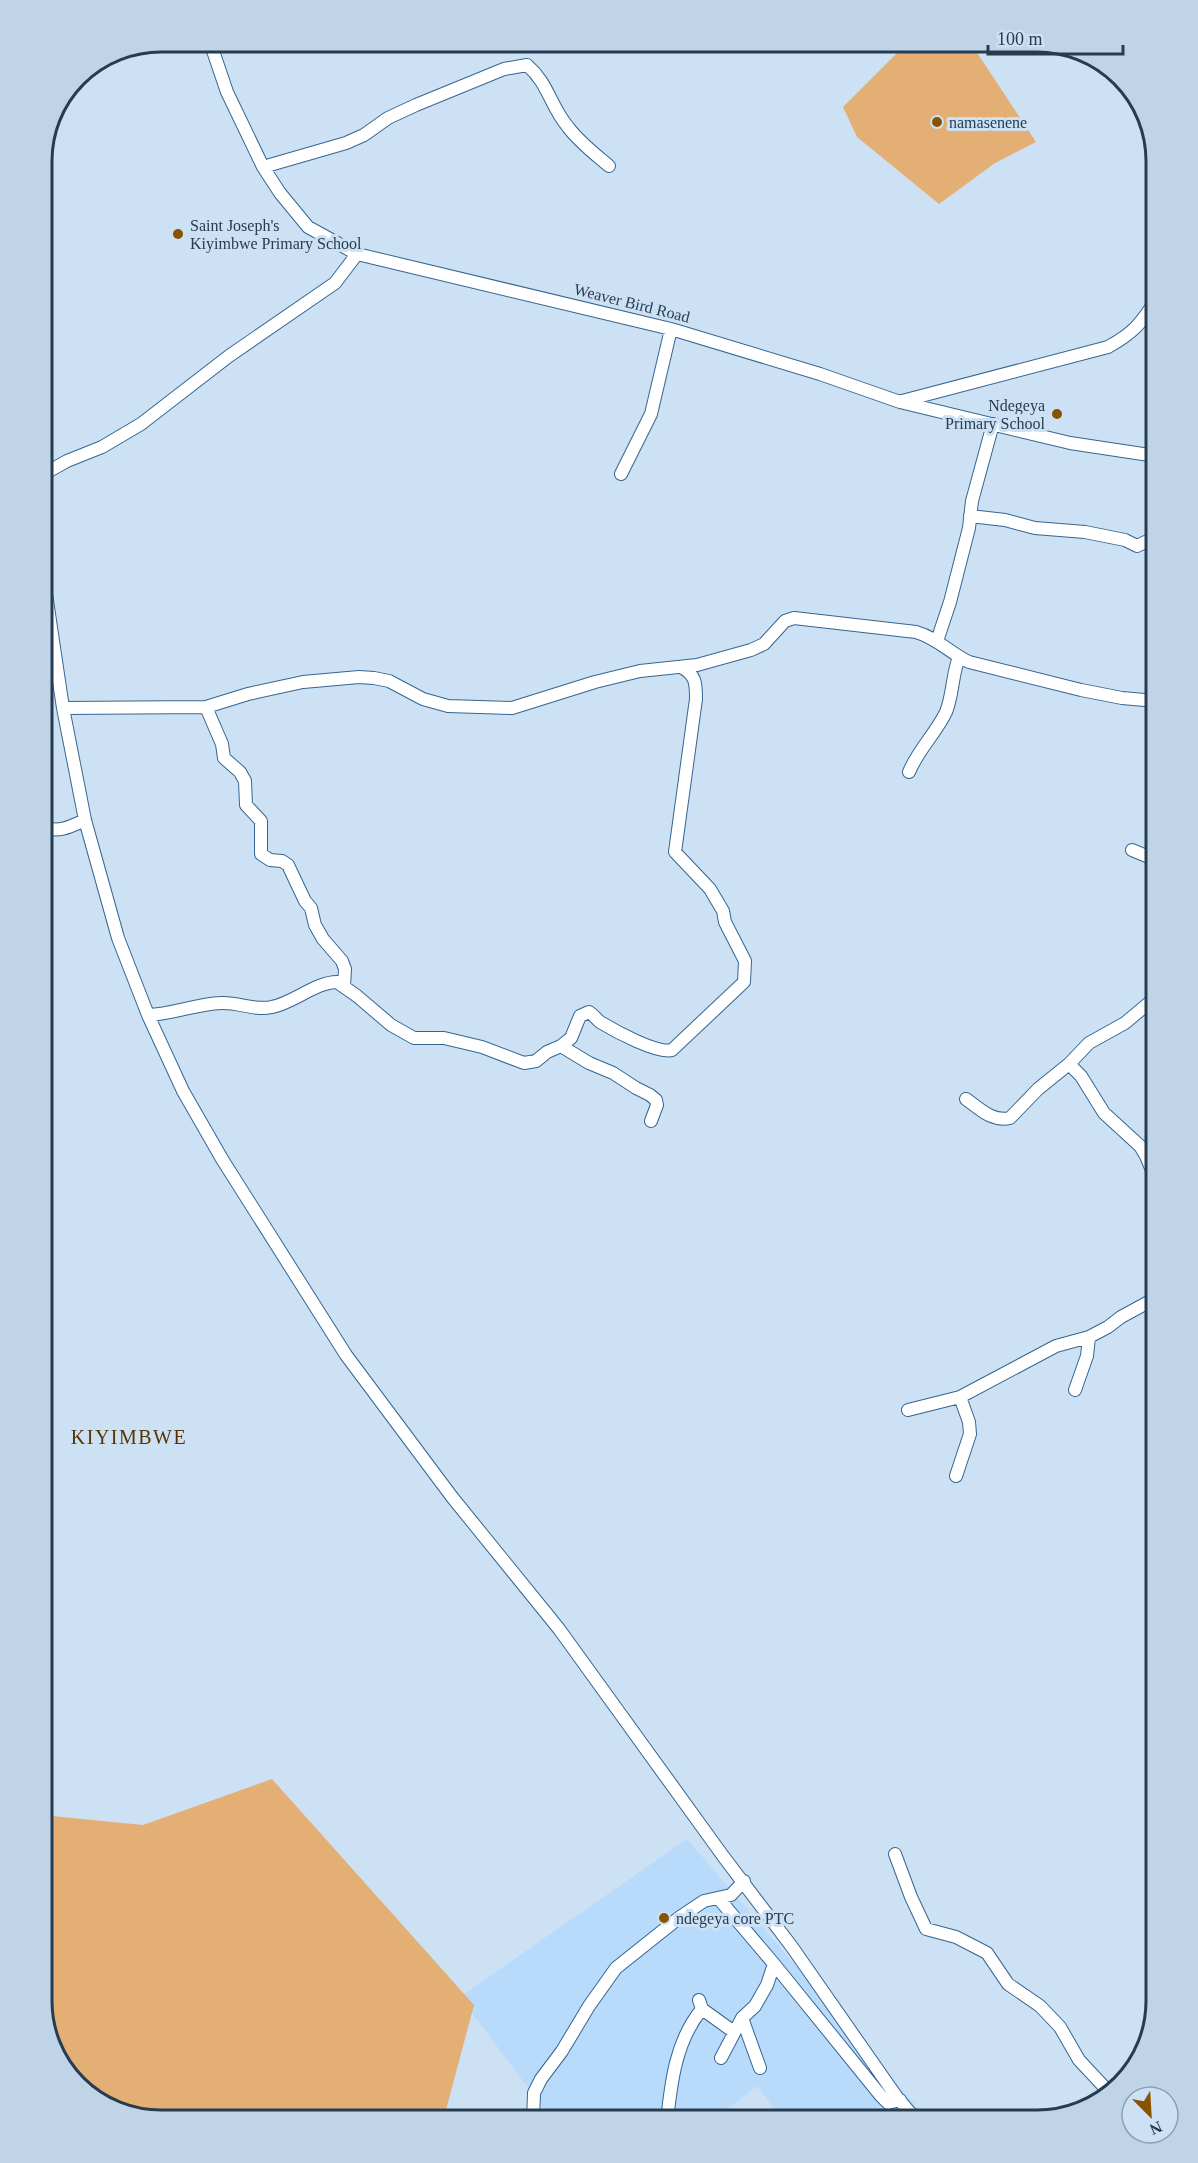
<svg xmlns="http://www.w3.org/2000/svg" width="1198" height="2163" font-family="Georgia,serif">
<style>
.built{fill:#b8dafb}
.green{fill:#e4af75}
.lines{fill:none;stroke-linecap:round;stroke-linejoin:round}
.minor-casing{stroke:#356590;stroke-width:14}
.minor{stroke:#fff;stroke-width:12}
.poi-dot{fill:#885300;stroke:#cde1f5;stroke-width:2}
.labels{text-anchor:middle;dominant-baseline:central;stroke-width:6;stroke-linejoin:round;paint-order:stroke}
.poi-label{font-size:16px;fill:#273c50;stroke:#cde1f5;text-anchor:start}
.street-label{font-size:16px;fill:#273c50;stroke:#cde1f5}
.quarter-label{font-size:20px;letter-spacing:1.5px;fill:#593400;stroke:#cde1f5}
.rim{fill:none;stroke:#273c50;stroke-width:3}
</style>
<rect width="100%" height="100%" fill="#cde1f5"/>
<path class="built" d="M687 1839 929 2121H784L757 2086 711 2121H553L460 1997Z"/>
<path class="green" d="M908 42H970L1036 142 995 163 939 204 857 137 843 107Z
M272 1779 474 2005 443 2121H154L95 2101 51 2047 42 2001V1815L143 1825Z"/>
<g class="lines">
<defs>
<path id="minor" d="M210 42 227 92 263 167 280 193 308 227 357 254 671 329 820 374 900 402 1070 443 1156 456
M263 167 346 143 364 135 388 118 416 105 504 69 527 65C549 84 550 106 568 127 579 142 595 154 609 166
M902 401 1108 347C1133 333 1140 325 1156 300
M621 474 651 414 671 329
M42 475 67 461 102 447 141 424 229 356 335 283 357 254
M970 516 1005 520 1035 528 1085 532 1125 540 1137 546 1156 537
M42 567 63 708 85 820 118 938 148 1015 183 1091 222 1159 346 1355 452 1497 559 1629 723 1856 792 1947 896 2096 917 2121
M937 641 950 602 969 528 972 501 993 424
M206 707 222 744 224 758 240 772 245 781 246 805 261 821V854L270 860 282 861 288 865 305 901 311 908 315 925 323 939 342 961 345 969 344 986
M63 708 206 707 248 694 303 682 359 677 374 678 389 681 423 699 448 706 512 708 595 682 640 671 697 665 751 650 764 644 785 621 794 618 916 632C937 638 950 653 969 662L1081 690 1122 698 1156 701
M909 772C918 750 936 733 946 712 953 695 952 675 959 657
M42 827C59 833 70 827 85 820
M1132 850 1156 860
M148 1015C173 1014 196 1004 221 1003 239 1002 254 1011 272 1007 293 1003 316 982 337 982L357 996 391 1025 414 1038H444L482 1047 524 1063 536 1061 547 1052 561 1046 589 1063 613 1073 636 1088 650 1095 656 1100 657 1105 651 1121
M561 1046 571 1038 580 1016 589 1012C594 1015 596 1019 600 1022 615 1031 657 1054 672 1050L744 982 745 961 725 922 723 911 710 889 675 852 696 699C696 683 696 675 681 667
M966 1099C980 1109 992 1122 1010 1118L1038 1089 1069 1064
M1156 1180 1146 1156 1140 1146 1104 1113 1081 1076 1069 1064 1089 1043 1125 1023 1156 997
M1075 1390 1087 1356 1089 1337 1108 1327 1121 1317 1156 1298
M908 1410 960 1397 1056 1346 1089 1337
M956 1476 970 1434 969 1422 960 1397
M895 1854 911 1897 926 1929 956 1937 987 1953 1008 1984 1040 2006 1060 2027 1079 2060 1108 2091
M719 1899 774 1964 881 2096 888 2103 900 2100
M699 2000 702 2009 734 2032
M742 2018 760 2068
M721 2058 742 2018 755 2006 767 1985 774 1964
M533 2121 534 2093 541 2079 562 2051 589 2006 616 1968 680 1917 704 1901 731 1895 744 1881
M667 2121C671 2082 676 2040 702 2009"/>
</defs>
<use href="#minor" class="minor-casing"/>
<use href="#minor" class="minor"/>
</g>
<g class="poi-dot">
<circle cx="937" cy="122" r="6"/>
<circle cx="178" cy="234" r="6"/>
<circle cx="1057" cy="414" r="6"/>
<circle cx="664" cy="1918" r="6"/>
</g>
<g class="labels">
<g class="poi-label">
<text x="949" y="122">namasenene</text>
<text x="190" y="225">Saint Joseph's<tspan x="190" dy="18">Kiyimbwe Primary School</tspan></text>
<text x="1045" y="405" text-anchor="end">Ndegeya<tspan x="1045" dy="18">Primary School</tspan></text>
<text x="676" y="1918">ndegeya core PTC</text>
</g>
<g class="street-label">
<text transform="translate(632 303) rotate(14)">Weaver Bird Road</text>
</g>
<g class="quarter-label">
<text x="129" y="1437">KIYIMBWE</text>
</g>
</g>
<path d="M0 0H1198V2163H0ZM161 52H1037A109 109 0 0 1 1146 161V2001A109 109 0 0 1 1037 2110H161A109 109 0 0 1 52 2001V161A109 109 0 0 1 161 52Z" fill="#c0d4e8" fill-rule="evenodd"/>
<path class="rim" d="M161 52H1037A109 109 0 0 1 1146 161V2001A109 109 0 0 1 1037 2110H161A109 109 0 0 1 52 2001V161A109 109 0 0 1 161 52Z"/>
<g transform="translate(1150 2115) rotate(156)"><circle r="28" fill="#cde1f5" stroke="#8b9fb3" stroke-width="1.5"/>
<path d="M0-4.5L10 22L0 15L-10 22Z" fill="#885300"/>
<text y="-9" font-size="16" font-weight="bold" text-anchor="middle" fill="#273c50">N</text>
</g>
<path d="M988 45v9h135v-9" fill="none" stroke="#273c50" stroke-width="3"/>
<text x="997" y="45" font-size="18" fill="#273c50" stroke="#cde1f5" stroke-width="4.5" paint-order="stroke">100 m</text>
</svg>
